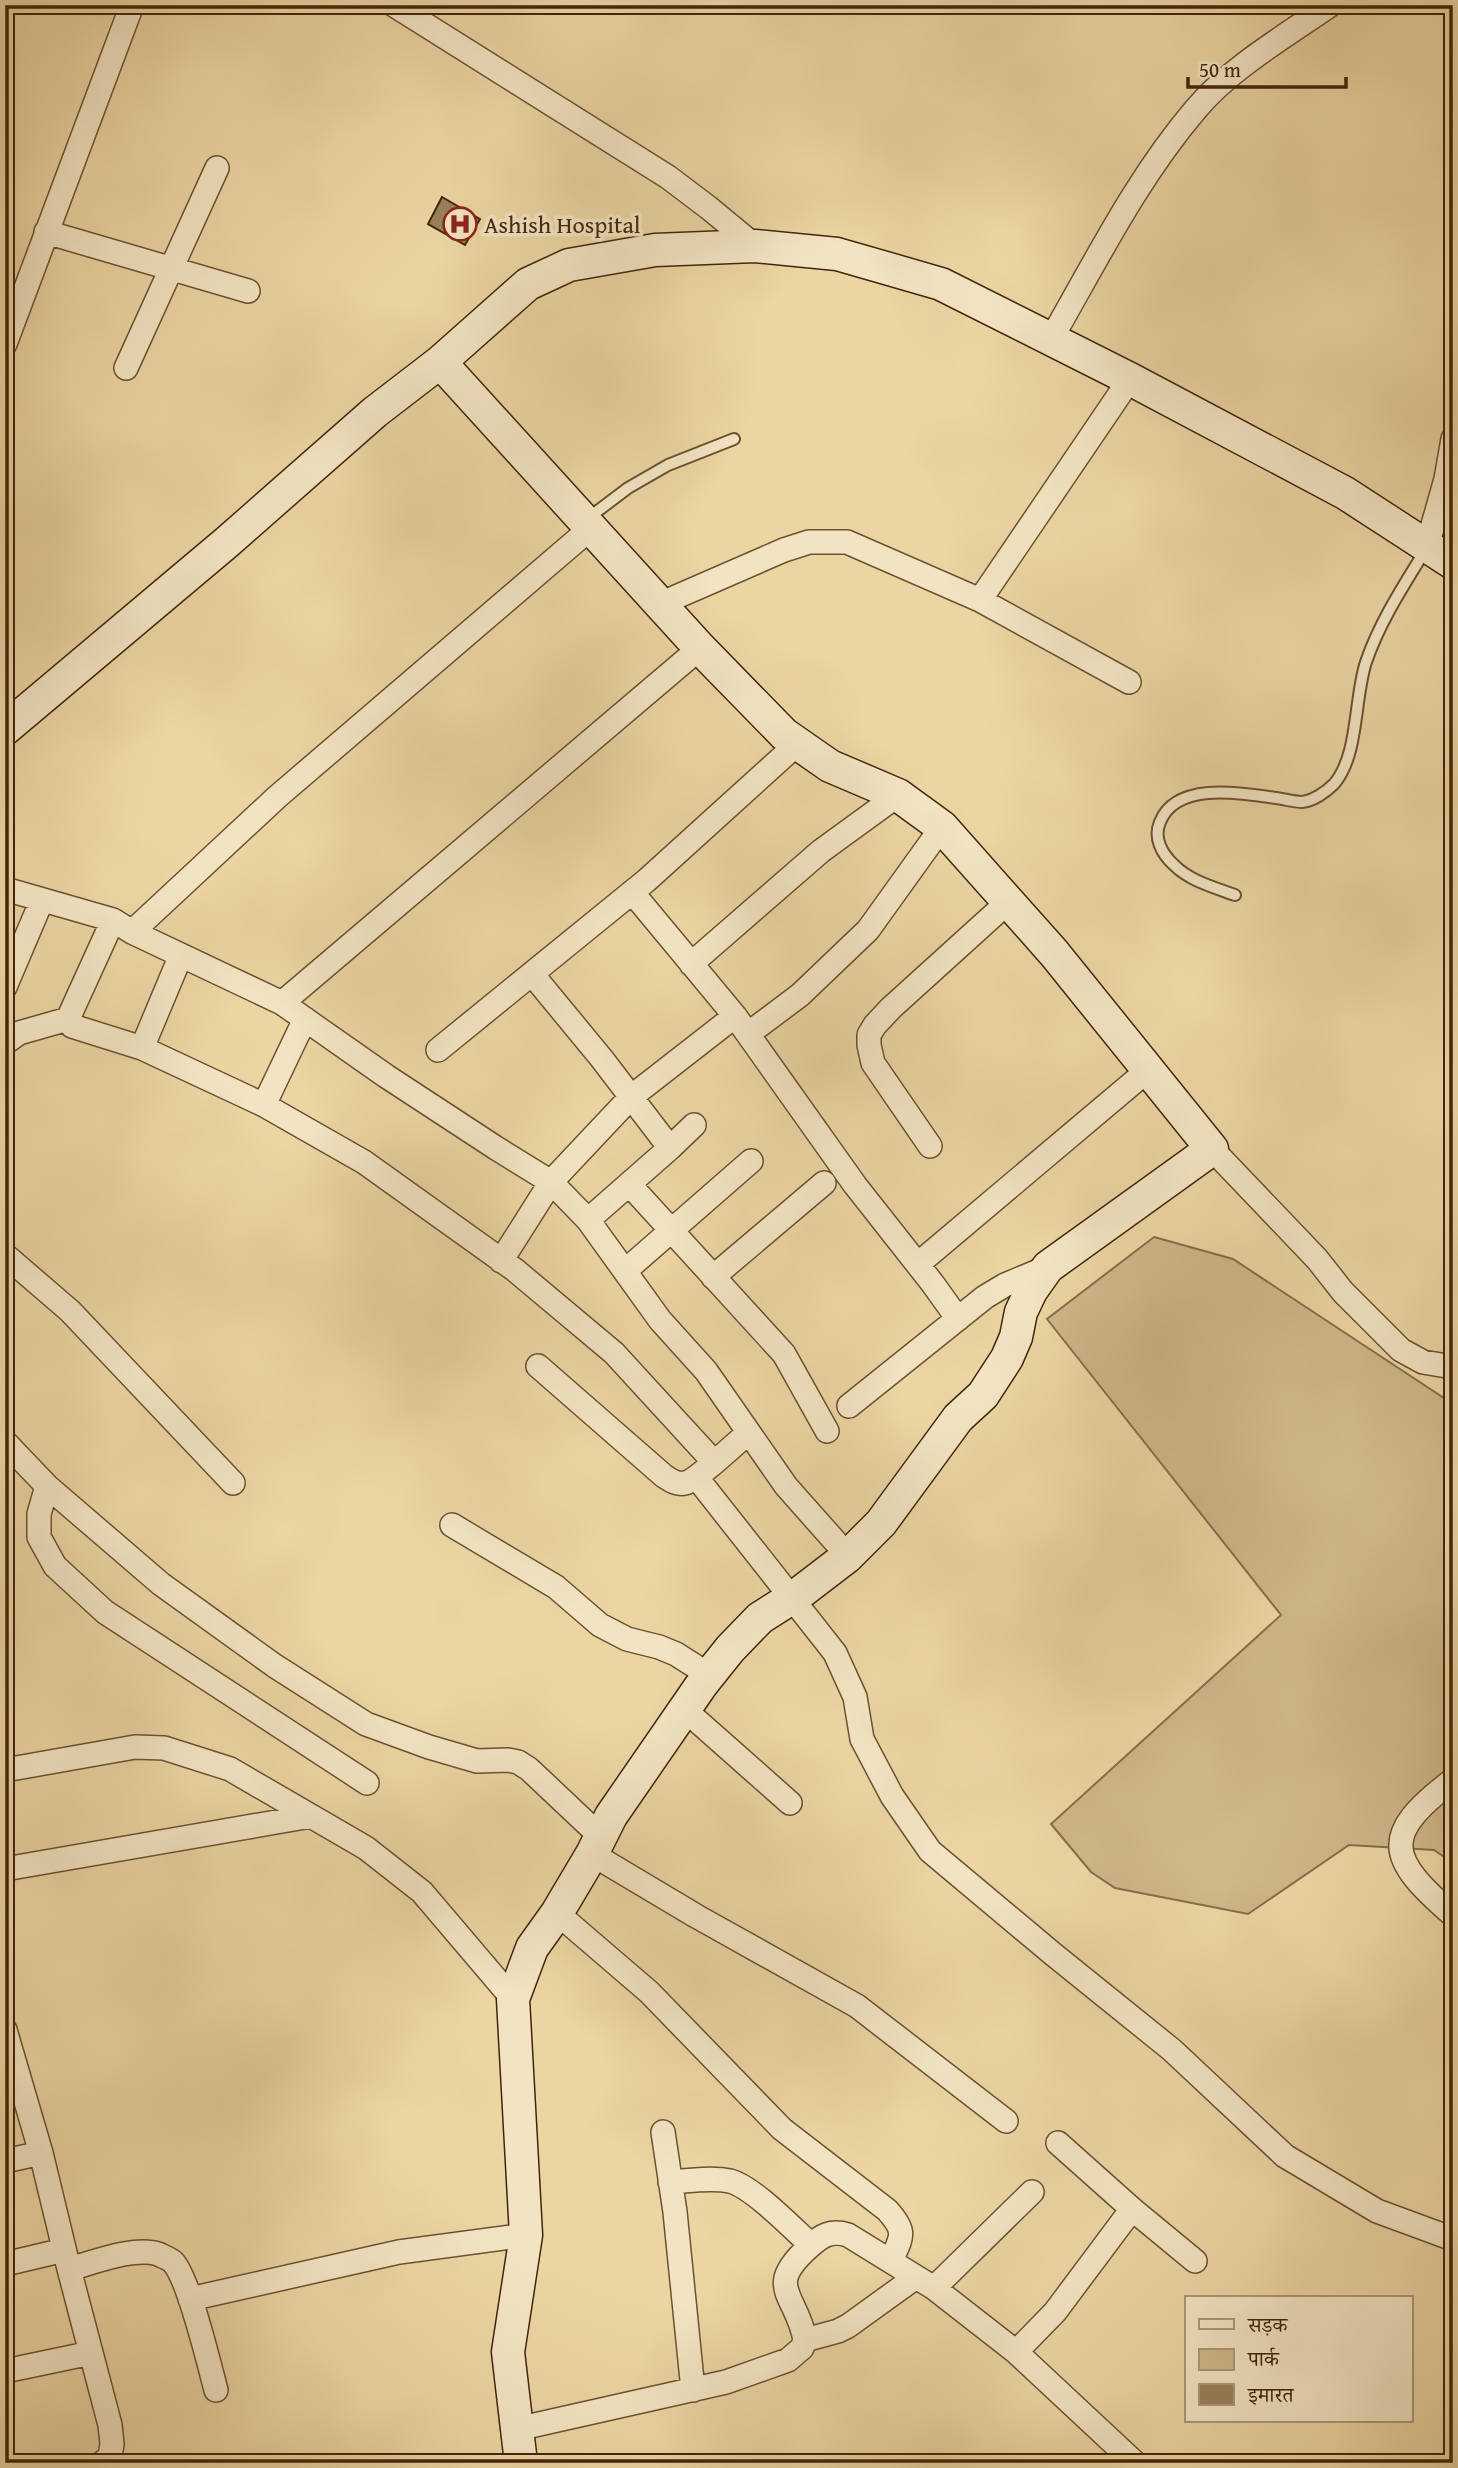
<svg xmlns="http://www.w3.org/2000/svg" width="1458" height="2468" font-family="'Gentium Book Plus','Noto Serif Devanagari',serif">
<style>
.green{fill:#ceb789;stroke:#886e4a;stroke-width:2}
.building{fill:#9a815a;stroke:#43250b;stroke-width:2}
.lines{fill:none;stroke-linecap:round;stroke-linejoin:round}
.lane-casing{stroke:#6d5131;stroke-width:14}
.street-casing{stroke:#6d5131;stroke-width:26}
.secondary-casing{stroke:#43250b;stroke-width:35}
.lane{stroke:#f2e4c3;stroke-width:10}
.street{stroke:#f2e4c3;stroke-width:23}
.secondary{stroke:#f2e4c3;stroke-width:32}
.labels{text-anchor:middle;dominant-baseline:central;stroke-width:7;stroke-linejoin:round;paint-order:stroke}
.poi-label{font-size:24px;fill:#43250b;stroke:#f2e4c3;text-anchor:start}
</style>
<rect width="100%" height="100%" fill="#ebd5a3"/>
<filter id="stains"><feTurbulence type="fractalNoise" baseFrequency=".00286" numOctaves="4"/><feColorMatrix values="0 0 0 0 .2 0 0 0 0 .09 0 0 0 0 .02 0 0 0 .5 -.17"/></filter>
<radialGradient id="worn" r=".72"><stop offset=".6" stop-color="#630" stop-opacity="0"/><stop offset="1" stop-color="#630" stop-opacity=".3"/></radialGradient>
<path class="green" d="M1154 1237 1233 1259 1453 1404V1863L1434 1850 1349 1845 1248 1914 1115 1888 1091 1872 1051 1824 1281 1615 1047 1319Z"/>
<path class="building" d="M442 197 480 219 465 245 428 224Z"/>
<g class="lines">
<defs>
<path id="lane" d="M587 519 628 488 668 465 734 439
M1235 895C1213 887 1190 881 1174 865 1162 854 1153 838 1160 822 1176 781 1242 793 1276 798 1284 799 1294 802 1302 802 1313 801 1326 792 1334 784 1359 755 1354 698 1366 662 1380 621 1404 585 1426 549"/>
<path id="street" d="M394 5 668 177 709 208 755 246
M46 232 248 291
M1051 339C1096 261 1137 178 1196 109 1229 69 1287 35 1330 5
M5 344 132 5
M126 368 217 168
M1427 546 1446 479 1453 439
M980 600 1130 379
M660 604 784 550 809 542H847L980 600 1129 682
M700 648 282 1003 386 1076 496 1148 551 1182 588 1220 660 1320 706 1371 786 1486 848 1556
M5 889 113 920 132 932 282 1003
M632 892 735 1016 855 1185 933 1284 958 1319
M132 932 277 797 591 528
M691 964 821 851 898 795
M532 974 602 1059 670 1148 694 1125
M5 987 42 900
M68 1019 113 920
M748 1034 800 995 868 930 942 827
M5 1043 19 1033 68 1019 72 1026 142 1048 264 1105 364 1162 515 1270 614 1353 713 1461
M142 1048 181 955
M438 1050 647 880 797 744
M264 1105 305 1019
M930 1146 873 1063 869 1045V1035L875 1025 891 1008 1008 902
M1212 1149 1317 1259 1343 1292 1401 1350 1423 1362 1453 1367
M629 1184 784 1354 827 1431
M588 1220 670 1148
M5 1255 70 1311 233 1483
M501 1261 551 1182 631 1097 735 1016
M918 1264 1148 1070
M625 1271 751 1161
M713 1277 824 1183
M538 1366 664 1476C670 1480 677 1485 685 1483 696 1481 736 1443 748 1433
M849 1406 985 1297 1005 1285 1048 1267
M5 1442 47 1486 161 1584 275 1666 366 1724 429 1747 477 1761 508 1760 518 1762 529 1769 600 1836
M697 1478 835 1653 855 1697 862 1739 892 1796 930 1851 1053 1954 1172 2050 1285 2156 1377 2211 1453 2239
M47 1486 39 1514V1537L55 1566 105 1612 367 1783
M452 1525 556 1587 600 1625 627 1639 659 1647 676 1654 709 1675
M685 1710 790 1803
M5 1770 135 1747 164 1748 230 1769 366 1848 422 1892 513 1999
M1453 1780C1380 1835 1387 1858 1453 1915
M592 1854 696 1916 857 2006 1006 2121
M5 1869 311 1816
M557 1913 649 1992 782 2129 887 2210C907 2232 902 2236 891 2261
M5 2030 41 2153 69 2269 110 2425 112 2444 110 2457 102 2463
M663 2132 675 2212 693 2390
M1058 2143 1132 2209 1195 2261
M5 2161 41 2153
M670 2182C689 2181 711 2177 730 2181 753 2187 792 2228 811 2245
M5 2264 64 2250
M69 2269C92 2263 135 2246 158 2254 162 2256 170 2259 173 2262 189 2279 209 2364 216 2390
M934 2288 1032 2192
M190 2299 399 2252 526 2235
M805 2340 838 2331 848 2326 916 2277
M1016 2352 1055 2312 1132 2209
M5 2371 91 2353
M517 2429 726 2382 788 2360 802 2348 805 2340C797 2294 763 2288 809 2247 822 2235 831 2230 848 2235L934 2288 1016 2352 1135 2463"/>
<path id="secondary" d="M440 362 700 648 784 734 830 766 898 795 942 827 1054 953 1212 1149 1048 1267 1031 1291 1021 1312 1016 1337 1007 1358 983 1395 958 1418 881 1523 848 1556 801 1592 760 1618 730 1649 702 1684 611 1816 592 1854 557 1913 532 1948 513 1999 526 2235 508 2352 521 2463
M5 729 226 543 375 412 440 362 528 284 569 265 655 250 755 246 837 254 941 284 1130 379 1345 493 1453 563"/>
</defs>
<use href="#lane" class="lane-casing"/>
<use href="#street" class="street-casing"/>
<use href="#secondary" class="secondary-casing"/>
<use href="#lane" class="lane"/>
<use href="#street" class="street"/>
<use href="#secondary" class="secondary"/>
</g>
<defs>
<symbol id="hospital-ring" viewBox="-11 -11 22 22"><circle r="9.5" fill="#f2e4c3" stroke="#8f2418" stroke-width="1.5"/><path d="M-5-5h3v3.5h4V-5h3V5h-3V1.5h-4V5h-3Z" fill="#8f2418"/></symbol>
</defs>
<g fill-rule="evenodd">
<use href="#hospital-ring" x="441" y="205" width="38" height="38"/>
</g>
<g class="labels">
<g class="poi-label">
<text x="484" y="224">Ashish Hospital</text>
</g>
</g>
<rect width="1458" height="2468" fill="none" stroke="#ebd5a3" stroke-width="28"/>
<rect x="7" y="7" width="1444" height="2454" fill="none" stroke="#43250b" stroke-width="3.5"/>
<rect x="14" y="14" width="1430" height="2440" fill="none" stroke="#43250b" stroke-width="2"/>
<rect x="1185" y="2296" width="228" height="126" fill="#f2e4c3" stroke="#ac9879" stroke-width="2"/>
<rect x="1199" y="2319" width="35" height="10" fill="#f2e4c3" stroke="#ac9879" stroke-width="2"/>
<text x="1248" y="2332" font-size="21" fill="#43250b">सड़क</text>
<rect x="1199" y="2349" width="35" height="21" fill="#ceb789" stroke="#ac9879" stroke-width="2"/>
<text x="1248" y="2366" font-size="21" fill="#43250b">पार्क</text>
<rect x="1199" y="2384" width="35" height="21" fill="#9a815a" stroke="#ac9879" stroke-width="2"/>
<text x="1248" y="2402" font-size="21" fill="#43250b">इमारत</text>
<path d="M1188 77v10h158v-10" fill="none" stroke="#43250b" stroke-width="3.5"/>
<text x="1199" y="77" font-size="21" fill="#43250b" stroke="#f2e4c3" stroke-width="5" paint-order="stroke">50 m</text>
<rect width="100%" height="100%" filter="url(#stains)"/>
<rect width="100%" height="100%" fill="url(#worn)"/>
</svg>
